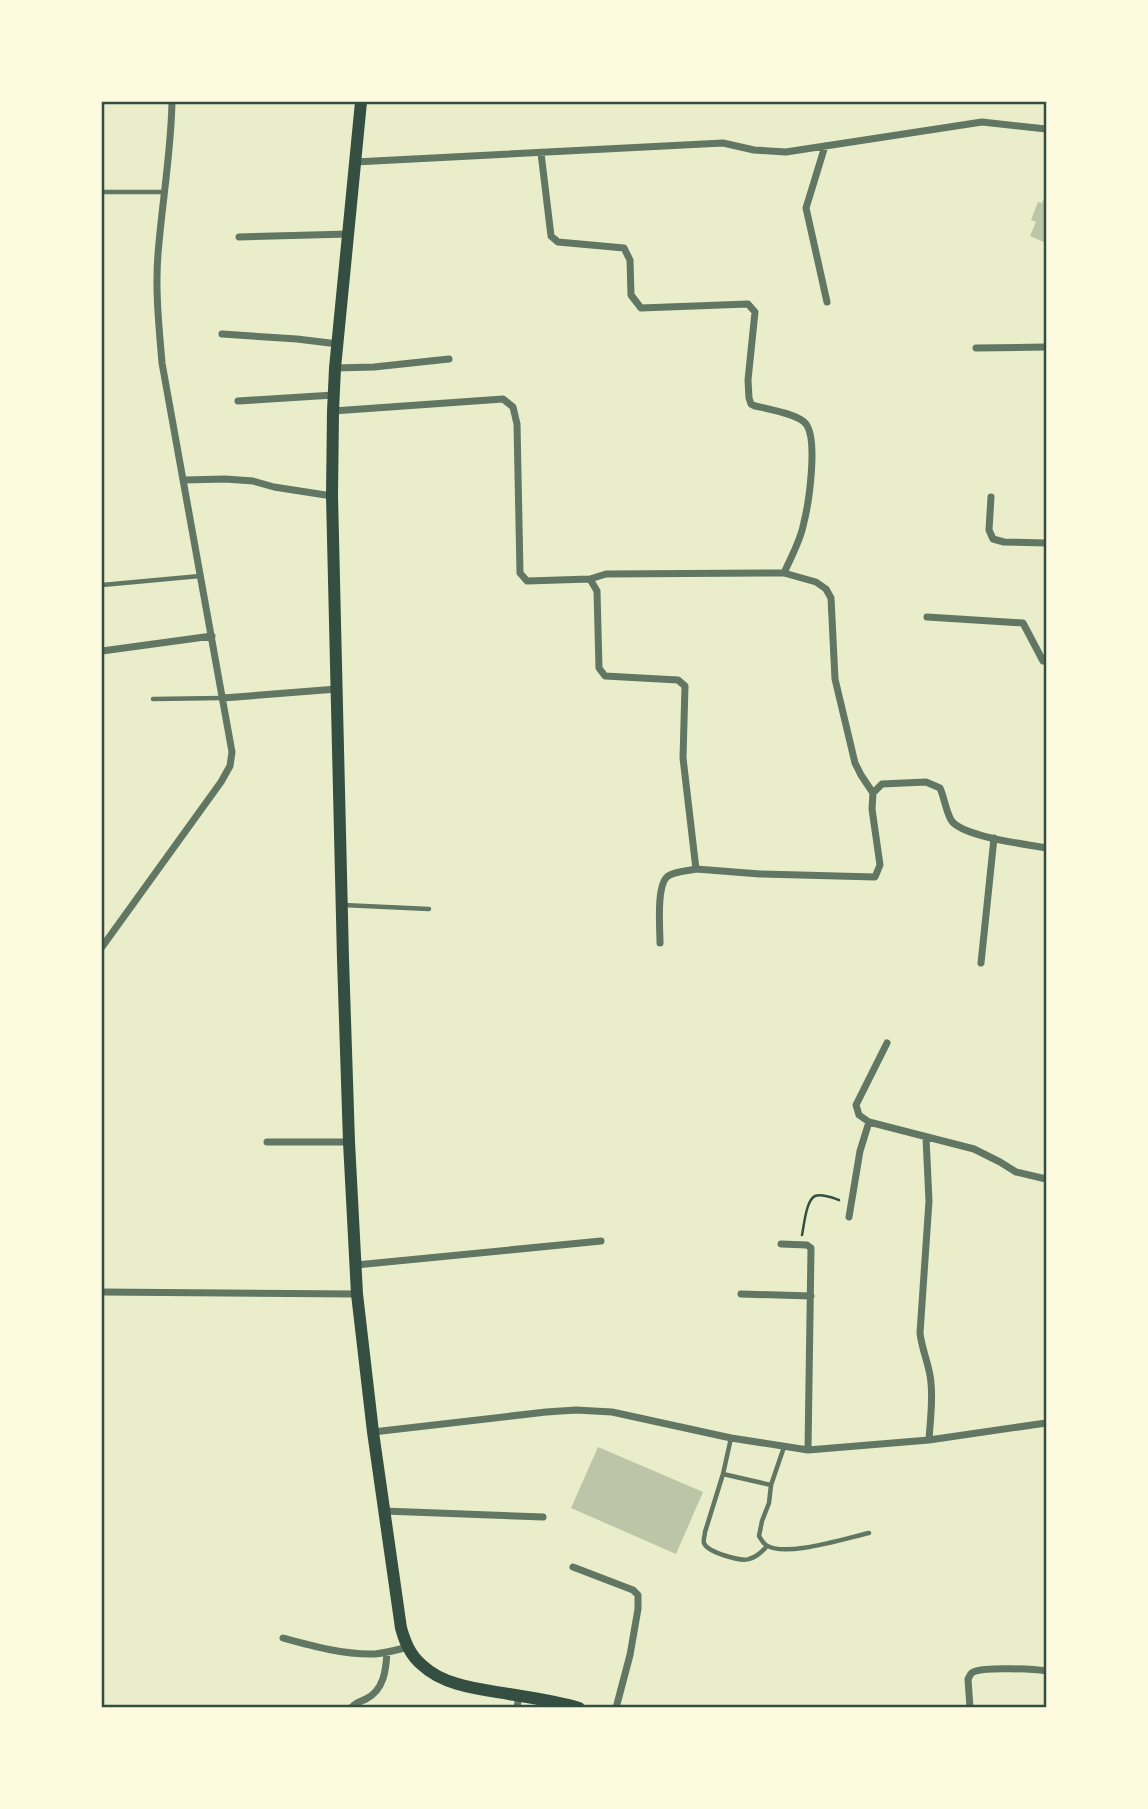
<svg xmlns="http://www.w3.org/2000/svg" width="1148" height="1809" font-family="'Fira Sans Condensed',sans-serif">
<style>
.building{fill:#bcc5a7}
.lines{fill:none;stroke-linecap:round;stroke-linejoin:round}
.path{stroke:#344e41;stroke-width:2.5}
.service{stroke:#617663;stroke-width:4.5}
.minor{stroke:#617663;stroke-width:7}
.secondary{stroke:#344e41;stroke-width:12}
.neatline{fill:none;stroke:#344e41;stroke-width:2.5}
</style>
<rect width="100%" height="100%" fill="#e9edc9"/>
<path class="building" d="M1046 193V243L1030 236 1036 222 1031 220 1038 202 1042 203Z
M598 1447 703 1492 676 1554 571 1508Z"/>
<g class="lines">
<path class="path" d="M802 1235C804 1226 806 1200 815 1196 822 1193 833 1198 839 1200"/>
<path class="service" d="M102 192H164
M102 585 200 576
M153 699 222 698
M343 905 429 909
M731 1438 723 1474 771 1485 769 1503 762 1521 759 1536C761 1539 763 1543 766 1545 785 1558 846 1538 869 1533
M723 1474 705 1532C705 1535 703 1540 704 1543 707 1552 741 1562 749 1559 757 1557 762 1552 767 1546
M771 1485 784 1447"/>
<path class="minor" d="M825 146 806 208 827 302
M541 153 551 236 558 242 624 248 630 260 631 295 641 308 748 304 755 312 748 380 749 398 751 404 755 406C768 409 798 414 806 424 818 440 809 502 804 522 801 540 791 557 784 573
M355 162 723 143 754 150 786 152 982 122 1046 129
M239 237 349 234
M222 334 297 339 338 344
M976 348 1046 347
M335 368 374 367 449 359
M238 401 334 395
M333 411 503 399 513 407 517 424 520 573 527 581 590 579 597 591 599 668 605 676 678 680 685 686 683 758 696 869 760 874 875 877 880 865 872 809 873 793 882 784 926 782 940 788C944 797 946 811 951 820 962 837 1026 844 1046 848
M184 480 225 479 253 481 274 487 332 496
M991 497 989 530 993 539 1004 542 1046 543
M590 579 606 574 784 573 816 582 826 589 831 598 835 679 855 763 861 775 873 793
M927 617 1023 623 1043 661H1046
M102 651 212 636
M223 698 337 689
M660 943C660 928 656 885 668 876 676 871 687 871 696 869
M102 947 221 782 230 766 232 752 162 363C159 326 155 290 158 254 162 203 171 153 172 102
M981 963 994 838
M887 1043 856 1105 859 1115 869 1122 974 1149 1000 1162 1016 1172 1046 1179
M926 1138 929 1201 920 1333C922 1351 930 1366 931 1383 933 1402 930 1422 929 1440
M267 1142H349
M849 1217 860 1151 869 1122
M781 1244 807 1245 811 1248 808 1450
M356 1265 601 1241
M102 1292 357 1294
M741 1294 811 1296
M373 1432 546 1412 576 1410 612 1412 731 1438 808 1450 929 1440 1046 1423
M384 1511 543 1517
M573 1567 633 1590 638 1595V1609L630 1655 616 1708
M283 1638C312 1646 344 1655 375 1654 386 1653 397 1650 408 1647
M351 1708C356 1702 360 1702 366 1699 384 1690 386 1670 387 1652
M517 1708 519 1695
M970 1708 968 1679C971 1674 970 1673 976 1671 987 1667 1034 1669 1046 1671"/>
<path class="secondary" d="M361 102 335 368 333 411 332 496 343 959 349 1142 357 1294 373 1432 401 1628C405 1642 410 1655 422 1665 444 1686 480 1689 509 1694 532 1698 556 1701 579 1708"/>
</g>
<rect width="1148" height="1809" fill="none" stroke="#fefae0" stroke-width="206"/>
<rect x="103" y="103" width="942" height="1603" class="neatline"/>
</svg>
